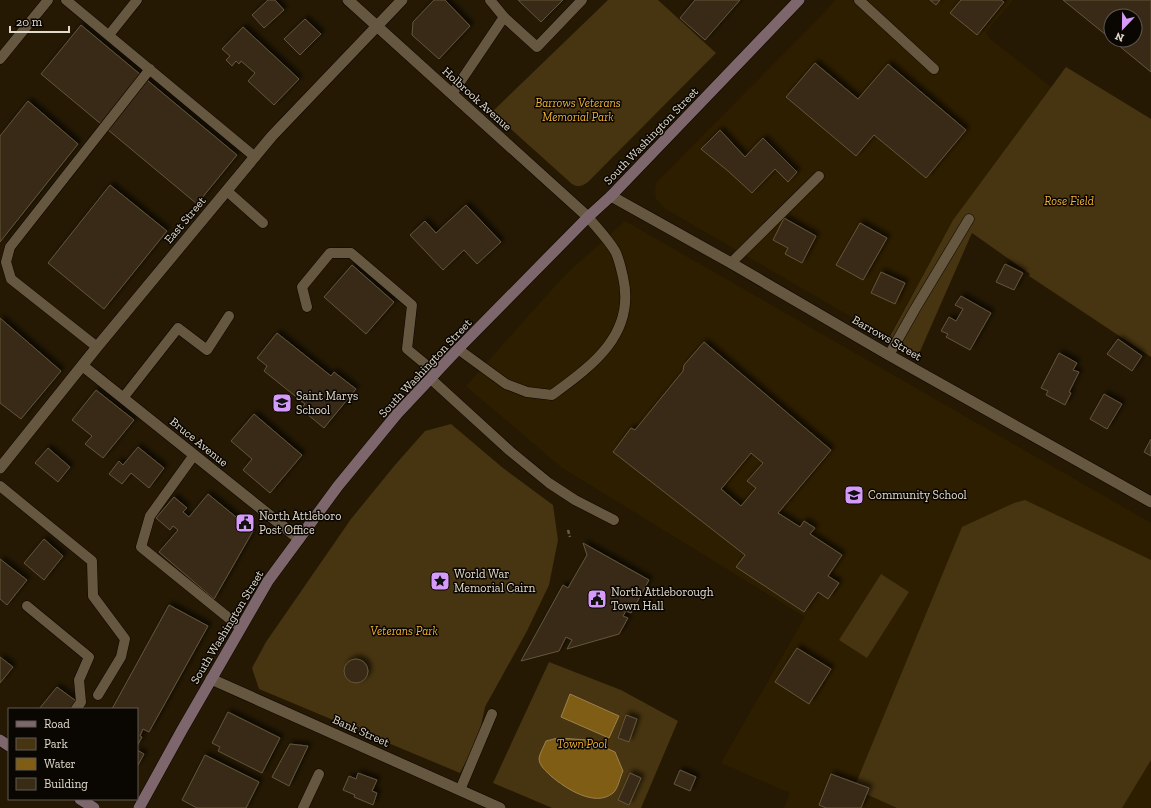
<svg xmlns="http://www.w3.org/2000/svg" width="1151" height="808" font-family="'Zilla Slab',serif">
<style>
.built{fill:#2e1e00}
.green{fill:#473410}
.water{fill:#7f5d15;stroke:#9c824c}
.building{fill:#382c15;stroke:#63553d;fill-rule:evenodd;filter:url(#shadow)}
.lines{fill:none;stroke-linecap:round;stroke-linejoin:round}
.service-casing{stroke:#0e0400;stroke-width:11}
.minor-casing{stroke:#0e0400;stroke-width:12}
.secondary-casing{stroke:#0e0400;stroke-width:12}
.path{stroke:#675d4a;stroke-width:2.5;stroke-dasharray:4 2;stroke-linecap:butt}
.service{stroke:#665840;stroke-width:10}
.minor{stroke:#665840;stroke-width:11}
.secondary{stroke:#7e676c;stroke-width:11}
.labels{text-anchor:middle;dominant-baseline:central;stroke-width:3;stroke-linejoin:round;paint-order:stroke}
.street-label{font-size:12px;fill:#e1d9cc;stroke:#0a0601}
.park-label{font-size:12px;font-style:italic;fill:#efb338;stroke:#0a0601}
.poi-label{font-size:12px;fill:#e1d9cc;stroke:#0a0601;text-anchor:start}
</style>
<defs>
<filter id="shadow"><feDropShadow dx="3.5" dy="-3.5" stdDeviation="2" flood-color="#0009"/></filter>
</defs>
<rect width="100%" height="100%" fill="#251903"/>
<path class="built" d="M835 0H1013L986 32 989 38 1051 87 953 220 888 338 664 208 656 199 655 192 656 183 823 14Z
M625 221 1151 523V808H784L790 793 721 763 805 617 561 467 466 386 564 276Z"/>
<path class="green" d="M608 0H658L716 53 588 182C582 186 579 188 572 184L492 112Z
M1066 67 1151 119V357L1029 276 1030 274 972 233 918 356 889 338 953 220Z
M451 424 503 468 553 505 558 540 549 585 527 631 485 707 480 730 471 752 460 773 259 689 252 668 266 642 351 519 395 465 425 431Z
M1025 500 1151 560V760L1122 808H897L866 794 869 788 856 783 962 527 1014 503Z
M881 574 909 592 867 658 839 640Z
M549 662 621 690 678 721 641 808H552L493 783Z"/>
<path class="water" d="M570 694 619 716 609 738 561 717Z
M558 738 588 740 615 752 623 771C620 777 618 789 613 793 595 808 565 788 551 776 546 771 539 766 539 758 540 753 544 746 546 741Z"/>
<path class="building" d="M268 0H275L284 10 264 28 252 15Z
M434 0H445L470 26 439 59 412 35 413 22Z
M518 0H563L541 22Z
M695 0H740L705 40 680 18Z
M930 0H940L936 5Z
M961 0H1001L1004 2 977 35 950 13Z
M1063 0H1151V72L1112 40H1135V16H1111V39Z
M305 19 321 34 300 55 284 39Z
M81 25 237 155 197 204 41 74Z
M243 27 299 79 274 105 248 81 255 73 241 61 239 64 236 61 232 66 226 60 230 56 222 49Z
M815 63 858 99 888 64 966 130 926 178 874 135 856 156 786 97Z
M28 101 78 144 0 242V136Z
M720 130 745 157 763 138 797 172 788 182 775 169 752 193 728 171 701 149Z
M110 185 167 231 104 309 48 263Z
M466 205 501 242 477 264 464 250 443 270 410 235 425 221 436 233Z
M784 218 816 236 802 263 785 254 788 248 773 240Z
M860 223 887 238 863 280 836 265Z
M1005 264 1023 273 1014 290 996 282Z
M352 265 394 302 366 334 324 297Z
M881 272 905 283 895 304 871 293Z
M961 296 991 313 970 350 946 337 948 334 941 331 949 317 956 321 963 309 955 305Z
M0 318 61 371 21 419 0 403Z
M277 333 331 376 334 372 356 389 324 428 301 409 305 404 264 371 267 366 257 358Z
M1118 339 1142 356 1132 371 1107 354Z
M704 342 831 450 778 513 800 527 804 521 815 528 810 534 842 555 828 576 839 583 828 599 818 592 804 612 736 567 745 555 613 452 631 428 635 430 683 371 684 365ZM751 453 763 463 747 481 756 488 741 506 721 489Z
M1059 353 1077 363 1073 370 1079 372 1069 392 1071 393 1065 405 1046 395 1048 391 1041 388Z
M96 390 134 420 103 458 85 444 92 436 72 420Z
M1104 394 1122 404 1107 429 1090 419Z
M254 414 302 455 270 493 243 470 252 459 231 441Z
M1151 439V456L1144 452Z
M138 447 164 468 149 488 131 473 122 484 109 474 119 461 123 465Z
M48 448 70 467 58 482 35 463Z
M208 494 253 531 214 599 159 552 178 530 173 526 170 530 156 518 174 497 187 508 183 512 189 517Z
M44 539 63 556 44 580 24 563Z
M583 543 649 580 631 613 626 611 623 616 628 618 619 634 567 649 572 640 566 637 559 651 521 661 563 585 568 588 587 555Z
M0 559 27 580 7 605 0 599Z
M169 605 208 626 149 732 143 729 140 736 142 737 137 746V709H112Z
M797 648 831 669 809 704 775 682Z
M0 657 13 667 0 683Z
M344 671a12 12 0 1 1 24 0a12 12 0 1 1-24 0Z
M57 687 76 701 70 709H39Z
M228 712 280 738 262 773 218 751 220 747 212 743Z
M626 715 637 719 629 742 618 738Z
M290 744 308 746 289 786 272 777Z
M137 750 144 754 137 767Z
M205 755 259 782 246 808H197L182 800Z
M680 770 696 777 690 791 674 784Z
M358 773 377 780 372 791 377 793 373 805 354 797 355 795 343 790 349 776 356 779Z
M630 773 641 778 629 805 618 800Z
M831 774 869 788 861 808H826L819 805Z"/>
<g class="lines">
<defs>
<path id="service" d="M66 0 255 157
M859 0 934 69
M504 17 537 47 582 0
M109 35 137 0
M0 59 48 0
M452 94 504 17 490 0
M227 191 263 223
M731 263 819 176
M307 307 302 287 330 253H351L412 305 407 349 436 373
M97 347 11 279 6 262 10 247 150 69
M458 349 506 384 527 392 552 395C593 365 636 334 623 277 621 269 619 258 615 251 608 239 597 228 588 217
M889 355 915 309 969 219
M431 379 510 451 549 483 575 500 614 520
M123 398 178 328 207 350 229 316
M194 455 150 516 141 547 241 628
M0 486 92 561 93 596 125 639 121 657 98 695
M27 606 89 657 79 680 81 702 76 709
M460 790 492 714
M303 808 319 774"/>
<path id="minor" d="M348 0 588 217
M611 196 731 263 889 355 1151 502
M83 366 299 539
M0 468 97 347 272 136 402 0
M211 679 500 808"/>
<path id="secondary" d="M0 740 9 746
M80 799 94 808
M139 808 182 730 268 581 338 486 397 414 458 349 588 217 611 196 799 0"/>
</defs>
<use href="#service" class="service-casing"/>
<use href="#minor" class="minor-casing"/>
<use href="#secondary" class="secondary-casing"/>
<path class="path" d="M568 530 570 537"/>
<use href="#service" class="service"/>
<use href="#minor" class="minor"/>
<use href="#secondary" class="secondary"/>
</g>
<defs>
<symbol id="school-square" viewBox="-11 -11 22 22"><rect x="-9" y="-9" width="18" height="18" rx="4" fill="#d69bfa" stroke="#0a0601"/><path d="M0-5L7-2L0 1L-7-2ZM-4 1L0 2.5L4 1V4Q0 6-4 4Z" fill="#111"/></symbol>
<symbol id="civic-square" viewBox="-11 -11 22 22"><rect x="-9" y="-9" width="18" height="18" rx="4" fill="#d69bfa" stroke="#0a0601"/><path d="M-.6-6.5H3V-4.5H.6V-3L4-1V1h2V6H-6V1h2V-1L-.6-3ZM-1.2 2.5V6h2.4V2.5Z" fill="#111"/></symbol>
<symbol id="sight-square" viewBox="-11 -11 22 22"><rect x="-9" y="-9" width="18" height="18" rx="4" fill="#d69bfa" stroke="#0a0601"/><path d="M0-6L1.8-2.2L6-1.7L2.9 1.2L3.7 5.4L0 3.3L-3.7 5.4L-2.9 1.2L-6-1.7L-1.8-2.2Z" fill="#111"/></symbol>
</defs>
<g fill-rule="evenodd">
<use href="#school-square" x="271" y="392" width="22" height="22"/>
<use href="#school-square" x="843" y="484" width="22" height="22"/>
<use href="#civic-square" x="234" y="512" width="22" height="22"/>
<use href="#sight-square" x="429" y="570" width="22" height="22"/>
<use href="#civic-square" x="586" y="588" width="22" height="22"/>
</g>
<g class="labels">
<g class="street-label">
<text transform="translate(477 99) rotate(42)">Holbrook Avenue</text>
<text transform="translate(651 136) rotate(-46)">South Washington Street</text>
<text transform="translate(185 220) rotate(-50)">East Street</text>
<text transform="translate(887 338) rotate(30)">Barrows Street</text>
<text transform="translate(425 368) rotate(-47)">South Washington Street</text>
<text transform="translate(199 442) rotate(39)">Bruce Avenue</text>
<text transform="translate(227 627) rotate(-59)">South Washington Street</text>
<text transform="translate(361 731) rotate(24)">Bank Street</text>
</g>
<g class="park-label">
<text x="578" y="103">Barrows Veterans<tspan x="578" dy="14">Memorial Park</tspan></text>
<text x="1069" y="201">Rose Field</text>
<text x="404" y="631">Veterans Park</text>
<text x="582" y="744">Town Pool</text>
</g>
<g class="poi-label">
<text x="296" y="396">Saint Marys<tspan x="296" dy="14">School</tspan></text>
<text x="868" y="495">Community School</text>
<text x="259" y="516">North Attleboro<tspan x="259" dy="14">Post Office</tspan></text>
<text x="454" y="574">World War<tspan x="454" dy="14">Memorial Cairn</tspan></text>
<text x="611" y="592">North Attleborough<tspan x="611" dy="14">Town Hall</tspan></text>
</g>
</g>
<rect x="8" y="708" width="130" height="92" fill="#0a0601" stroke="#605a52"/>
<rect x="16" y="721" width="20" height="6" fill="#7e676c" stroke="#605a52"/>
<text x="44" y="728" font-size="12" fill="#e1d9cc">Road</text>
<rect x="16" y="738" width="20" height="12" fill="#473410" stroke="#605a52"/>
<text x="44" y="748" font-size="12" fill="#e1d9cc">Park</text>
<rect x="16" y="758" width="20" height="12" fill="#7f5d15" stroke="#605a52"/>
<text x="44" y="768" font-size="12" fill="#e1d9cc">Water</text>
<rect x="16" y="778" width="20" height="12" fill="#382c15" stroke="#605a52"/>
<text x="44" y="788" font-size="12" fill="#e1d9cc">Building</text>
<g transform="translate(1123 28) rotate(202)"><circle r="19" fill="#0a0601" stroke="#605a52"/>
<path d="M0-3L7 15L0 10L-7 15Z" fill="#d69bfa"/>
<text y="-6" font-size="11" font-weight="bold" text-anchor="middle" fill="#e1d9cc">N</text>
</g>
<path d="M10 26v6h59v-6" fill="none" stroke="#e1d9cc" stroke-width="2"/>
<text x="16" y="26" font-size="12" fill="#e1d9cc" stroke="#0a0601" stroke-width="3" paint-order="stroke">20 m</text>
</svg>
